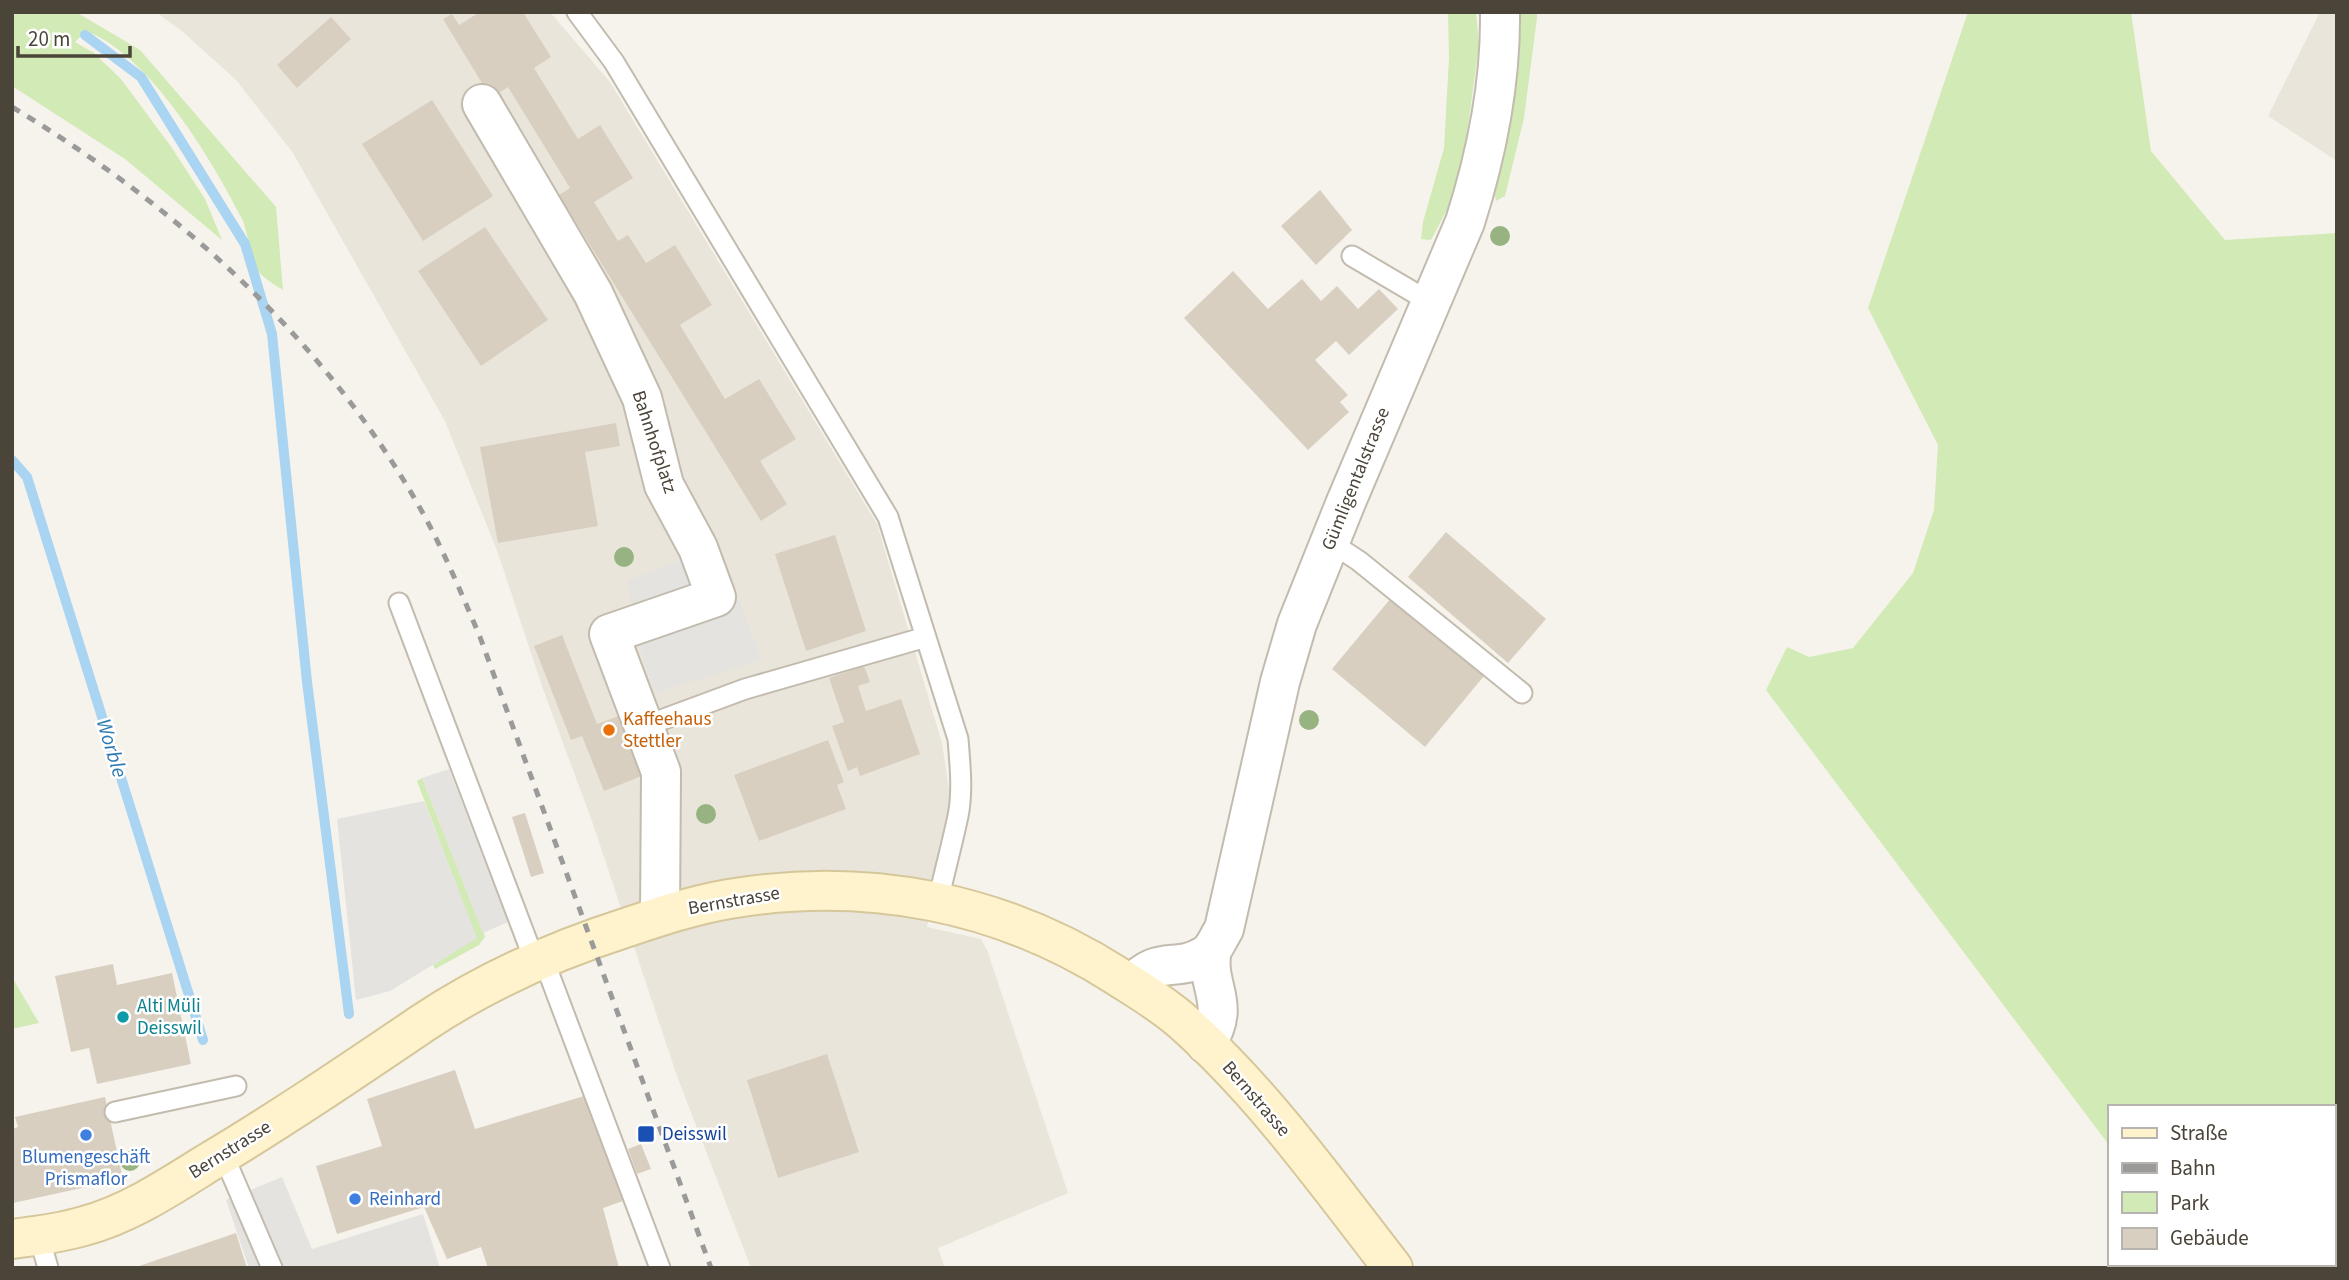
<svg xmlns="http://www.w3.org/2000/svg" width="2349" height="1280" font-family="'Source Sans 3',sans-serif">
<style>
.residential{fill:#eae5da}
.green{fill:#d2eab5}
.parking{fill:#e5e3e0}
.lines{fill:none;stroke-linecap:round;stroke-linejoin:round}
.stream{stroke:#a9d4f2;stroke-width:10}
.building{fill:#d8cfc1}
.service-casing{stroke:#c2bbae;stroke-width:23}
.minor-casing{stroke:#c2bbae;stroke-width:42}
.secondary-casing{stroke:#d6c79b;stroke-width:42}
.service{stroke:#fff;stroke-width:19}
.minor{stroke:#fff;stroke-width:38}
.secondary{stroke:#fff3cd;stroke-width:38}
.rail{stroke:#9a9a9a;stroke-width:5;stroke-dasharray:9 9;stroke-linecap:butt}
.tree{fill:#97b381}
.food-dot{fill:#e8710a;stroke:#fff;stroke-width:2.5}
.culture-dot{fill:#0f9aa8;stroke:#fff;stroke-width:2.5}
.transit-dot{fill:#1a4fb4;stroke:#fff;stroke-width:2.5}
.shop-dot{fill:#3f7fe0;stroke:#fff;stroke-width:2.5}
.labels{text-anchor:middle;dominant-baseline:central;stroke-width:5;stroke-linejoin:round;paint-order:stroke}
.street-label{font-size:19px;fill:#4b4439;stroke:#fff}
.food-label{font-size:19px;fill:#c56008;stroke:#fff;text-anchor:start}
.culture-label{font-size:19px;fill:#0d838f;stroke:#fff;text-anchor:start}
.transit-label{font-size:19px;fill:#164399;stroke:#fff;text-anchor:start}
.shop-label{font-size:19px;fill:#366cbe;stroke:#fff}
.water-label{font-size:21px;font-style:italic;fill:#2e7ab2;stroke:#fff}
</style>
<rect width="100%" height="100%" fill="#f6f3ec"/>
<path class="residential" d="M156 12H550L610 82 877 524 942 743 951 802 927 927 981 939 987 950 1068 1193 938 1248 945 1268H751L677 1076 593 824 543 689 498 553 445 421 293 153 236 80 183 32Z
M2320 12H2337V161L2268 116Z"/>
<path class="green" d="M20 12H76L140 50 276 207 283 290C275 285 263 278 257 270 249 258 249 233 242 219 212 160 150 55 86 31L75 42 94 53 121 79 172 148 205 199 222 240 125 159 12 86V16Z
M1448 12H1476L1479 45 1465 148 1452 200 1431 240 1421 239 1423 222 1444 148 1449 58Z
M1521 12H1537V18L1524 118 1505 196 1496 201 1494 192 1511 115Z
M1968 12H2131L2151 151 2225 240 2337 233V1268H2202L2199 1264H2333V1107H2109V1145L1766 690 1787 647 1809 657 1853 648 1913 573 1934 510 1938 445 1868 308Z
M422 778 485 937 479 945 435 969 433 965 476 938 417 781Z
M12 977 39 1023 12 1029Z"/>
<path class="parking" d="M718 546 762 660 655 693 638 643 627 581Z
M449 769 508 922 483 933 422 778Z
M424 801 477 938 390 991 356 1000 337 819Z
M282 1177 312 1249 423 1214 440 1268H249L226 1200Z"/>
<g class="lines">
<path class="stream" d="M85 35 141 77 245 244 272 334 307 682 349 1014
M12 460 27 477 203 1040"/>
</g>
<path class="building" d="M480 12H523L551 57 534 68 578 139 600 125 633 178 594 202 618 241 628 235 646 263 675 245 712 305 680 325 725 399 759 379 796 439 760 461 787 504 761 521 559 195 570 188 508 87 491 98 443 19 452 14 459 25Z
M331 17 351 39 297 88 277 65Z
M432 100 493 196 423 241 362 144Z
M1320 190 1352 230 1316 265 1281 226Z
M485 227 548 320 481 366 418 271Z
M1233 271 1268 309 1302 279 1321 301 1337 286 1358 309 1379 289 1398 309 1349 355 1336 341 1315 360 1348 395 1340 402 1349 412 1308 450 1184 318Z
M616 423 620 446 585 452 598 526 498 543 480 447Z
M1446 532 1546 619 1508 663 1408 577Z
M835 535 866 631 806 651 775 554Z
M1391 598 1484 676 1425 747 1332 669Z
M562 635 597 724 619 716 642 776 604 791 582 736 571 740 534 646Z
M864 666 870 682 858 686 866 711 901 699 920 754 860 776 857 767 848 771 832 726 844 722 829 678Z
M828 740 844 782 837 785 846 809 759 841 734 775Z
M525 813 544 873 531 877 512 817Z
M113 964 117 985 172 973 191 1064 97 1084 89 1048 71 1052 55 976Z
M827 1054 859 1152 778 1178 747 1080Z
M455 1070 475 1129 584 1096 623 1201 603 1208 619 1268H488L481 1247 447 1259 424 1207 337 1234 316 1166 382 1146 367 1099Z
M105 1097 123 1179 13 1203 12 1129 18 1127 15 1117Z
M641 1144 651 1169 637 1174 628 1149Z
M236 1233 247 1268H136V1267Z"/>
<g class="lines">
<defs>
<path id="service" d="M577 12 614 62 888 517 958 739C960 764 963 792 958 816 952 845 944 873 938 902
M1352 256 1430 302
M1330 542 1359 561 1522 693
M399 603 535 962
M645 726 745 689 926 637
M543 958 660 1268
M115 1112 236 1086
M223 1154 272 1268
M39 1236 48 1268"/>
<path id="minor" d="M482 104 593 293 642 398 664 485 698 548 716 597 609 634 661 772 660 916
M1132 985C1158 954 1176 973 1204 956 1214 951 1218 938 1224 929L1280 682 1297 624 1346 502 1465 222C1487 153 1501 85 1500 12
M1206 1044C1233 1003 1204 987 1212 949"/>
<path id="secondary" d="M12 1239C36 1236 61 1233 84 1226 128 1214 168 1188 206 1164 280 1120 352 1071 423 1023 486 981 556 950 628 927 661 916 694 905 729 899 865 876 1000 901 1117 976 1139 990 1163 1004 1183 1022 1263 1093 1327 1183 1393 1268"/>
</defs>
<use href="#service" class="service-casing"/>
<use href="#minor" class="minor-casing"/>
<use href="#secondary" class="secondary-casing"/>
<use href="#service" class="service"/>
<use href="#minor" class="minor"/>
<use href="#secondary" class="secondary"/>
<path class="rail" d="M12 107C180 208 330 344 425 517 446 556 463 597 480 637L711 1268"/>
</g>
<g class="tree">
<circle cx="1500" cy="236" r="10"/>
<circle cx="624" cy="557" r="10"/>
<circle cx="1309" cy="720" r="10"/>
<circle cx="706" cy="814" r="10"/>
<circle cx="130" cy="1161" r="10"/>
</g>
<circle class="food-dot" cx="609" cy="730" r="7"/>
<circle class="culture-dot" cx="123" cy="1017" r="7"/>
<rect class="transit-dot" x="637" y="1125" width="18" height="18" rx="3.5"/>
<g class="shop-dot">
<circle cx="86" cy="1135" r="7"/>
<circle cx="355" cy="1199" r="7"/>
</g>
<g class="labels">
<g class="street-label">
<text transform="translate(654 442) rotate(72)">Bahnhofplatz</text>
<text transform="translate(1356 479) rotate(-68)">Gümligentalstrasse</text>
<text transform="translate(734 901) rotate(-10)">Bernstrasse</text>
<text transform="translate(1256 1099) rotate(49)">Bernstrasse</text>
<text transform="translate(230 1150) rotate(-32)">Bernstrasse</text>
</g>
<g class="food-label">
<text x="623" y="719">Kaffeehaus<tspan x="623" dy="22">Stettler</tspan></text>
</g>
<g class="culture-label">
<text x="137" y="1006">Alti Müli<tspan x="137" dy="22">Deisswil</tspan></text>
</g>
<g class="transit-label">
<text x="662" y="1134">Deisswil</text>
</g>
<g class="shop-label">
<text x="86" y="1157">Blumengeschäft<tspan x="86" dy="22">Prismaflor</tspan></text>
<text x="369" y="1199" text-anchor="start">Reinhard</text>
</g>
<g class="water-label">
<text transform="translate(112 748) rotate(73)">Worble</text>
</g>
</g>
<rect width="2349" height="1280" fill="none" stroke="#4b4439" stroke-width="28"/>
<rect x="2108" y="1105" width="228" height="161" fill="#ffffff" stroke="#b7b4b0" stroke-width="2"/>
<rect x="2122" y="1128" width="35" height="10" fill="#fff3cd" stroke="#b7b4b0" stroke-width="2"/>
<text x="2170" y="1140" font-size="21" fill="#4b4439">Straße</text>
<rect x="2122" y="1163" width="35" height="10" fill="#9a9a9a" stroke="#b7b4b0" stroke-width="2"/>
<text x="2170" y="1175" font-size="21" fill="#4b4439">Bahn</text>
<rect x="2122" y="1192" width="35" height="21" fill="#d2eab5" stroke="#b7b4b0" stroke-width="2"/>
<text x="2170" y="1210" font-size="21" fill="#4b4439">Park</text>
<rect x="2122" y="1228" width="35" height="21" fill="#d8cfc1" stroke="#b7b4b0" stroke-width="2"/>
<text x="2170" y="1245" font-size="21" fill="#4b4439">Gebäude</text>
<path d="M18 46v10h112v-10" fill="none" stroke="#4b4439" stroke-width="3.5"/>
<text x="28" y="46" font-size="21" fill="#4b4439" stroke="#ffffff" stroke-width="5" paint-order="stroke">20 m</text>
</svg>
